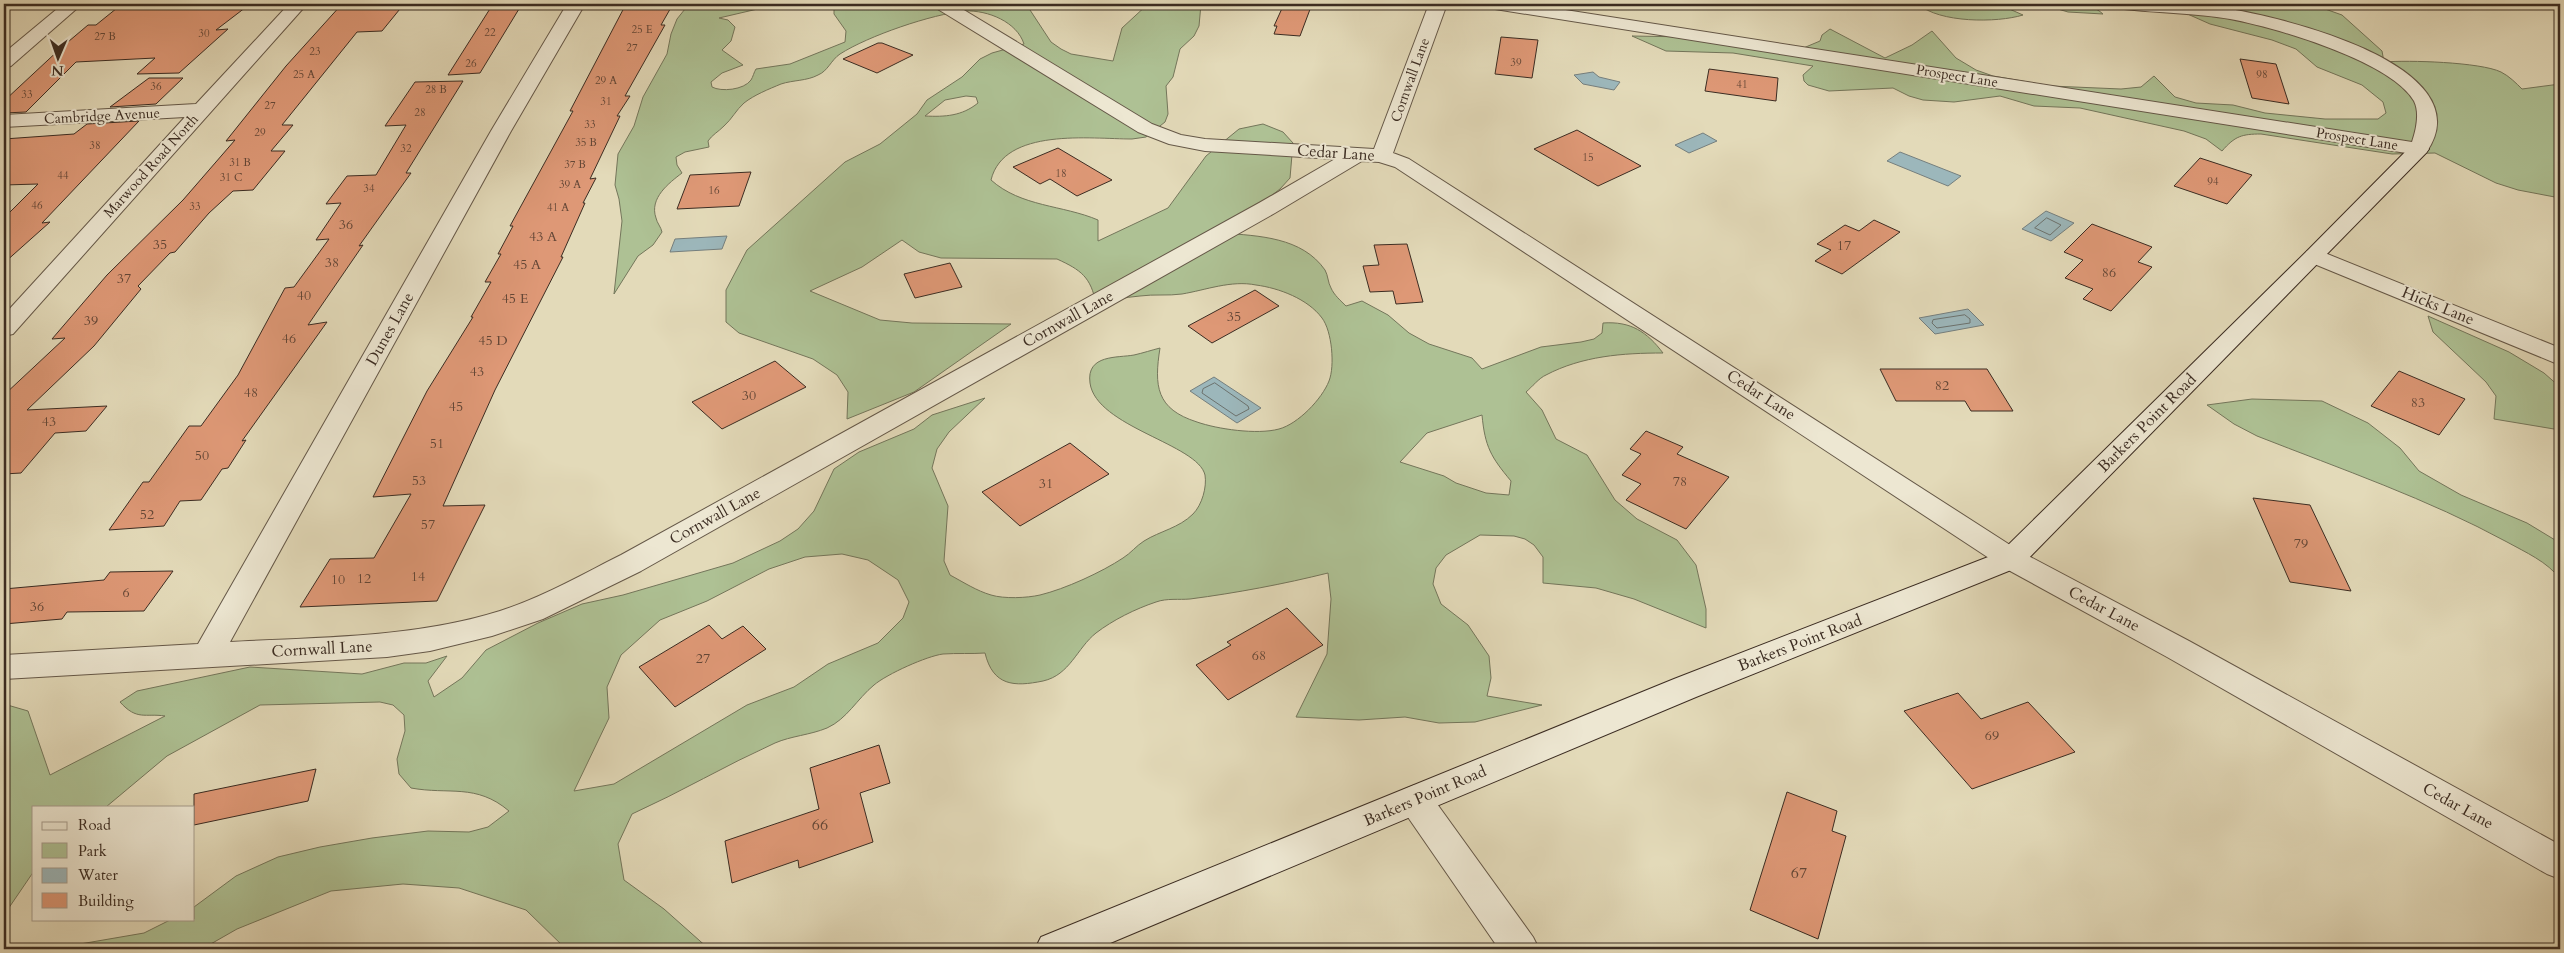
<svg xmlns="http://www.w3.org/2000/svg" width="2564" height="953" font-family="Cardo,serif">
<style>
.green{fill:#aec194;stroke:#74765b;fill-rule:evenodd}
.water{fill:#9cb7bb;stroke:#757f7e}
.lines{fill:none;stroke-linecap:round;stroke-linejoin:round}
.shore{stroke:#6c726e;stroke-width:1}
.building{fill:#de9876;stroke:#3b2c22}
.street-casing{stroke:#655848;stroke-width:2}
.secondary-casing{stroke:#3b2c22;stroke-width:2}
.street{fill:#ede7d2;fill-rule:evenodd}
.secondary{fill:#ede7d2;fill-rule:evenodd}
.labels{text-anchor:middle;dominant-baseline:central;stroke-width:4;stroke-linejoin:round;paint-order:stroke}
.far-number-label{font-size:11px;fill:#644737}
.far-street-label{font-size:14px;fill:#3b2c22;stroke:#ede7d2}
.number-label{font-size:14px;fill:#644737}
.street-label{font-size:16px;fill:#3b2c22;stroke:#ede7d2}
.near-number-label{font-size:16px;fill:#644737}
</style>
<rect width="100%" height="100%" fill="#e3dab9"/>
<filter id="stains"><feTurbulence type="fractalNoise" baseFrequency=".004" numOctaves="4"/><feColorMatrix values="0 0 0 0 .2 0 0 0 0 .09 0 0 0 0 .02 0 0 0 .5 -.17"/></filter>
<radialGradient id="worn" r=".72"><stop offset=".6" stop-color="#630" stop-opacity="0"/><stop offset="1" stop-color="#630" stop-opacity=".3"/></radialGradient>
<path class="green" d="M689 4H779L719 18 728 20 735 27 731 41 722 50 743 65 722 73 711 82 712 87C721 92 744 90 751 80 753 77 754 72 756 69L790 64 845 42 846 31 834 14V5L830 4H1032L1030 10 1051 42 1061 49 1071 54 1113 61 1122 28 1148 4H1201L1199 26 1194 36 1180 49 1173 77 1166 86 1168 114 1165 122 1146 137 1132 139C1091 139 1004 127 991 180 1021 207 1063 205 1098 220V241L1168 208 1206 156 1239 129 1263 124 1283 132 1293 143 1290 178 1280 189 1223 233C1259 236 1302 237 1325 270 1328 275 1328 283 1331 288 1334 295 1341 301 1346 306L1362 301 1388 315 1409 333 1429 344 1472 358 1482 369 1541 347 1581 342 1594 339 1602 333 1603 323C1631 321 1647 332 1663 353 1623 353 1582 356 1546 375 1539 378 1532 387 1526 392L1542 410 1556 439 1587 455 1615 500 1637 519 1677 540 1696 565 1706 609V628L1634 599 1596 588 1543 583V557L1534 545 1525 539 1514 536 1480 535 1446 555 1436 568 1433 584 1441 604 1468 625 1489 656 1491 678 1487 696 1542 705 1475 722 1439 723 1405 717 1359 720 1296 717 1327 654 1331 599 1328 573C1284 584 1236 593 1190 599 1179 600 1167 598 1156 602 1135 609 1113 620 1096 633 1077 648 1070 675 1043 681 1014 687 993 686 985 653 972 654 957 653 943 654 927 656 887 674 874 685 857 699 847 719 827 728 810 735 791 736 775 743 726 765 681 792 632 814L618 844 624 880 664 909 709 949H566L526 910 459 888 403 884 331 891 237 929 202 949H51L144 933 172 919H194V907L236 876 278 857 320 847 372 838 428 831 469 832 488 827 509 811C476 783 449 795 411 788L399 774 397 759 405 731 404 715 393 705 380 702 260 705 167 756 106 807H34V871L4 915V704L28 711 50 775 165 716C145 713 137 721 120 702L137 691 250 667 362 674 404 663H426L447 656 428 681 434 697 462 678 486 650 538 623 582 604 623 595 733 563 780 541 798 529 814 511 834 469 859 452 914 429 932 415 985 398 949 432 937 449 932 468 948 506 944 561 950 575C963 582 977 591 991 595 1004 599 1027 598 1040 595 1065 589 1102 572 1123 558 1131 553 1136 546 1144 541 1160 531 1179 528 1193 514 1202 505 1207 487 1205 475 1198 444 1096 427 1090 383 1086 354 1118 358 1134 355 1143 353 1152 350 1160 348 1154 386 1156 409 1197 422 1217 429 1257 435 1279 429 1298 424 1322 399 1329 381 1335 366 1332 331 1322 318 1308 299 1279 288 1256 285 1231 280 1206 290 1182 294 1168 296 1154 294 1140 296 1125 297 1110 301 1096 304 1091 277 1081 270 1057 259L941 258 919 252 902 240 862 267 810 291 880 320 912 323 1011 324 914 392 847 419 848 392 837 375 813 359 739 333 726 322V290L747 250 845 162 880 144 917 114 927 100 962 77 980 59 992 53 1024 44C1017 22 988 10 965 11 932 14 868 36 840 54 831 60 828 71 818 75 807 81 793 80 781 84 769 89 754 95 744 103 736 110 732 119 724 126 718 132 712 135 708 141L709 147 685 152 676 157 677 165 682 173C669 183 649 198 656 218 657 223 661 227 662 232L653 245 638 256 614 294 622 221 619 199 615 185 618 154 634 126 643 97 667 54 671 34 677 19ZM966 96 976 97 978 103C962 116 945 117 925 116L945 100ZM1482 415C1485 447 1491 457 1511 481L1509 495 1486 493 1456 483 1444 476 1400 462 1427 433ZM842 554 868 560 898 580 909 602 903 618 878 643 828 664 794 687 747 705 614 784 574 791 609 718 607 687 621 655 660 620 707 601 769 569 805 557Z
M1918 4H1998L2023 15C1997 23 1939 23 1918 4Z
M2041 4C2061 4 2088 0 2103 14L2068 12Z
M2165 4H2311L2342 15 2382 51 2384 62C2408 60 2480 62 2501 72 2509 76 2516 83 2522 89L2560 84V198L2518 190 2496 183 2435 153 2392 154 2261 134C2242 134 2235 136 2222 151L2206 139 2184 131 2080 108 2034 106 2000 96 1954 102 1923 100 1909 96 1893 88 1829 91 1808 85 1804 81 1803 75 1813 66 1733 53 1666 51 1632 36 1690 37 1801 49 1820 41 1822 35 1830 29 1885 58 1912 45 1932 31 1956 58 1976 70 1993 76 2051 86 2121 89 2141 87 2154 76 2175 97 2196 103 2233 105 2265 113 2325 119H2378L2386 113 2383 102 2362 85 2317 67 2296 49 2272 40 2210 24Z
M2428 316 2509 352 2544 373 2560 387V430L2494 419 2496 396 2486 382 2433 332Z
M2252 399 2322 401 2368 423 2400 448 2419 471 2461 495 2527 523 2560 543V579C2548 562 2525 552 2507 542 2428 499 2341 469 2257 436L2234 424 2207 405Z"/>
<path class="water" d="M1593 72 1599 77 1620 82 1614 90 1583 84 1574 75Z
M1703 133 1717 141 1689 153 1675 145Z
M1900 152 1961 176 1948 186 1887 161Z
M2046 211 2074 223 2051 241 2022 229Z
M727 236 722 249 670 252 675 239Z
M1968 309 1984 325 1935 334 1919 318Z
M1214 377 1261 408 1237 423 1190 391Z"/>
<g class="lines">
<path class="shore" d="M2047 218 2061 225 2050 235 2035 228Z
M1965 315 1970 319V323L1937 328 1932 323 1933 320Z
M1215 383 1248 406 1249 409 1236 416 1202 393 1203 389Z"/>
</g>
<path class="building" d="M122 4H250L216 30 228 29 179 73 137 74 155 58 76 62 26 112 4 113V101L62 47 88 25H96Z
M342 4H404L382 31 357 32 282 125H293L271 151H285L253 190 233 191 209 213 175 252 170 253 138 286 141 289 94 346 27 410 107 406 86 431 55 433 21 473 4 474V395L65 338 52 339 107 275 183 200 235 140 226 141 286 66Z
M493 4H522L480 73 448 75Z
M626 4H673L661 25H665L625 96H630L617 116H620L590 179 596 178 583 203H585L561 257H563L495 390 443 506 485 505 437 601 300 607 330 559 374 558 411 494 373 497 427 391 473 317H471L491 282H485L501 254H498L513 226H510L573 111H570Z
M1284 4H1312L1300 36 1274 34 1277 26H1274Z
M1501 37 1538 40 1532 78 1495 74Z
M878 43H882L913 55 877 73 843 59Z
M2240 59 2276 64 2289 104 2252 98Z
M1709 69 1778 78 1776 101 1705 91Z
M149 78H183L156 104 110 107Z
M463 81 406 173H411L359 246 363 245 308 325 327 322 242 441 246 440 228 468 222 469 201 500 180 501 164 526 109 530 143 482H149L189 426H201L238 375 285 288 294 287 329 239 316 240 341 203 326 204 347 176 376 175 406 125 385 126 415 82Z
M139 121 42 223 50 222 4 263V218L38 184 4 185V139L74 134 87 124Z
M1577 130 1641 166 1598 186 1534 149Z
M1058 148 1112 180 1077 196 1050 179 1040 184 1013 167Z
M2200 158 2252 175 2227 204 2174 186Z
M751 172 739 206 677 209 690 175Z
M1874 220 1900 232 1842 274 1815 261 1831 250 1817 244 1845 225 1859 231Z
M2092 224 2152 247 2138 262 2152 267 2111 311 2083 299 2093 289 2065 278 2083 260 2064 252Z
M1407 244 1423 302 1396 304 1393 291 1370 292 1363 266 1379 265 1374 245Z
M950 263 962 287 915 298 904 274Z
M1255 290 1279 306 1212 343 1188 326Z
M775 361 806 387 722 429 692 402Z
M1880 369H1987L2013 411H1971L1965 401H1896Z
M2399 371 2465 399 2439 435 2371 406Z
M1646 431 1683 447 1677 454 1729 477 1686 529 1626 500 1641 484 1622 475 1641 454 1630 449Z
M1070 443 1109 474 1020 526 982 492Z
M2253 498 2310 505 2351 591 2290 582Z
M173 571 144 611 67 612 62 619 4 624V589L104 580 110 572Z
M1287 608 1323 645 1228 700 1196 665 1231 645 1227 642Z
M709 625 722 639 743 626 766 649 675 707 639 667Z
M1958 693 1981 719 2028 702 2075 752 1972 789 1904 711Z
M879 745 890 783 860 793 873 842 799 868 798 860 732 883 725 841 819 809 810 768Z
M316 769 308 801 194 825V794Z
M1787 792 1837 811 1832 831 1846 836 1818 939 1750 910Z"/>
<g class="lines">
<defs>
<path id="street" d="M63 4H82L11 66 4 68V53Z
M289 4H307L13 334 4 336V315L185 117 4 127V115L196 104Z
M567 4H585L511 131 230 642C320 637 414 638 500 611 543 597 581 575 621 555L1259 203 1335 159 1205 151 1169 144 1138 132 936 8 933 4H954L1152 124 1181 135 1205 139 1374 149 1429 4H1447L1393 153 1409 159 2021 552 2189 641 2560 845V879L2547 874 2167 657 2001 566 1395 167 1379 162 1362 161 1275 213 641 571 543 619 492 636 430 651 387 657 4 679V655L198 644 491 131Z
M1486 4H1527L2412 142C2416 130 2420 113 2414 101 2391 61 2274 27 2230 19 2195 13 2159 13 2124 9L2118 8 2115 4C2148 2 2184 2 2217 7 2272 14 2488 64 2426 153L2419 155 1495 9 1489 8Z
M2315 249 2560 348V365L2307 261 2304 256 2307 251Z
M1415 785 1427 790 1533 937 1539 949H1499L1403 810 1398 800 1403 790Z"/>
<path id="secondary" d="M2419 143 2426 145 2429 149 2426 153 2021 566 1696 697 1096 949H1035L1041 937 1674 679 2001 552 2307 251 2412 145Z"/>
</defs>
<use href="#street" class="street-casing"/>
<use href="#secondary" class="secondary-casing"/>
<use href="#street" class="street"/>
<use href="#secondary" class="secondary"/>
</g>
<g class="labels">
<g class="far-number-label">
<text x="642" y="29">25 E</text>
<text x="490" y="32">22</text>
<text x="204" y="33">30</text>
<text x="105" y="36">27 B</text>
<text x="632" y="47">27</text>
<text x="315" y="51">23</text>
<text x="1516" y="62">39</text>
<text x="471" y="63">26</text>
<text x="304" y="74">25 A</text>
<text x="2262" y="74">98</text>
<text x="606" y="80">29 A</text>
<text x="1742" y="84">41</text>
<text x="156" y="86">36</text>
<text x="436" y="89">28 B</text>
<text x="27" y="94">33</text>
<text x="606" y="101">31</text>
<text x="270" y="105">27</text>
<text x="420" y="112">28</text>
<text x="590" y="124">33</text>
<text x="260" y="132">29</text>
<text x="586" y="142">35 B</text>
<text x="95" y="145">38</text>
<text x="406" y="148">32</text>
<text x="1588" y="157">15</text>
<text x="240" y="162">31 B</text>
<text x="575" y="164">37 B</text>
<text x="1061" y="173">18</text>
<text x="63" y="175">44</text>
<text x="231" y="177">31 C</text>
<text x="2213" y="181">94</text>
<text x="570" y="184">39 A</text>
<text x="369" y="188">34</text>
<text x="714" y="190">16</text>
<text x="37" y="205">46</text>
<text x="195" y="206">33</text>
<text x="558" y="207">41 A</text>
</g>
<g class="far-street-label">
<text transform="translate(1957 76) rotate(9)">Prospect Lane</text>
<text transform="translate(1410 80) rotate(-70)">Cornwall Lane</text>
<text transform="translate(102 116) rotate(-3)">Cambridge Avenue</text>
<text transform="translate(2357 139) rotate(9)">Prospect Lane</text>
<text transform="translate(151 166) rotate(-48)">Marwood Road North</text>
</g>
<g class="number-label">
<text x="346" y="224">36</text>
<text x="543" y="236">43 A</text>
<text x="160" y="244">35</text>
<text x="1844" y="245">17</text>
<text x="332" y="262">38</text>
<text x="527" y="264">45 A</text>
<text x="2109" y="272">86</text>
<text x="124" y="278">37</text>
<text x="304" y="295">40</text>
<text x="515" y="298">45 E</text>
<text x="1234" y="316">35</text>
<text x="91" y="320">39</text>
<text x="289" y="338">46</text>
<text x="493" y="340">45 D</text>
<text x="477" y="371">43</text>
<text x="1942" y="385">82</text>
<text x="251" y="392">48</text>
<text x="749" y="395">30</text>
<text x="2418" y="402">83</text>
<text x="456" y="406">45</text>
<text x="49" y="421">43</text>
<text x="437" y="443">51</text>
<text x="202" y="455">50</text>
<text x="419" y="480">53</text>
<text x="1680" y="481">78</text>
<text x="1046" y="483">31</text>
<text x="147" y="514">52</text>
<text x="428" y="524">57</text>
<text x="2301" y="543">79</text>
<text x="418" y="576">14</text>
<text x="364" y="578">12</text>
<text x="338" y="579">10</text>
<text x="126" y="592">6</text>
<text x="37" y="606">36</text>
<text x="1259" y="655">68</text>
<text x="703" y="658">27</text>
<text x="1992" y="735">69</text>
</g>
<g class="street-label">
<text transform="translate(1336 153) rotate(4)">Cedar Lane</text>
<text transform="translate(2438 306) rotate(22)">Hicks Lane</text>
<text transform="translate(1068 319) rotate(-29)">Cornwall Lane</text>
<text transform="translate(390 329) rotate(-61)">Dunes Lane</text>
<text transform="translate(1761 395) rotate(33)">Cedar Lane</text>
<text transform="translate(2147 423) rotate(-45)">Barkers Point Road</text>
<text transform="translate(715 516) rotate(-29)">Cornwall Lane</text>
<text transform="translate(2104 609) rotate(28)">Cedar Lane</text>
<text transform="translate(1800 643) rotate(-21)">Barkers Point Road</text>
<text transform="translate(322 649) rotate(-3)">Cornwall Lane</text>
<text transform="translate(1425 796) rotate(-23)">Barkers Point Road</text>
<text transform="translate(2458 806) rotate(29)">Cedar Lane</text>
</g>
<g class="near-number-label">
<text x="820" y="825">66</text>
<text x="1799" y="873">67</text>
</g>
</g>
<rect width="2564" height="953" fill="none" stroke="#e3dab9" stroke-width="20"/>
<rect x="5" y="5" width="2554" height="943" fill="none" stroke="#3b2c22" stroke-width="2.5"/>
<rect x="10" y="10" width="2544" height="933" fill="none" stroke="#3b2c22"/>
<rect x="32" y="806" width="162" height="115" fill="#ede7d2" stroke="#a69c8c"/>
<rect x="42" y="822" width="25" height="8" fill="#ede7d2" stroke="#a69c8c"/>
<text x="78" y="830" font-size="15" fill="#3b2c22">Road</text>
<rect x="42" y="843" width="25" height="15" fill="#aec194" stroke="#a69c8c"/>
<text x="78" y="856" font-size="15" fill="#3b2c22">Park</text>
<rect x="42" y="868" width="25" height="15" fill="#9cb7bb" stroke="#a69c8c"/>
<text x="78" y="880" font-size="15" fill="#3b2c22">Water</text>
<rect x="42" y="893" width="25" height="15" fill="#de9876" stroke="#a69c8c"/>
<text x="78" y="906" font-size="15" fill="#3b2c22">Building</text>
<g transform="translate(58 58) rotate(182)" stroke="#ede7d2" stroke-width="4" paint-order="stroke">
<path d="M0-4L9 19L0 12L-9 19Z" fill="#3b2c22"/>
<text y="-8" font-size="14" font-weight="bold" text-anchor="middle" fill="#3b2c22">N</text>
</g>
<rect width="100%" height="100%" filter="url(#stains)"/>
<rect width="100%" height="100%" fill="url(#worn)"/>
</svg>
